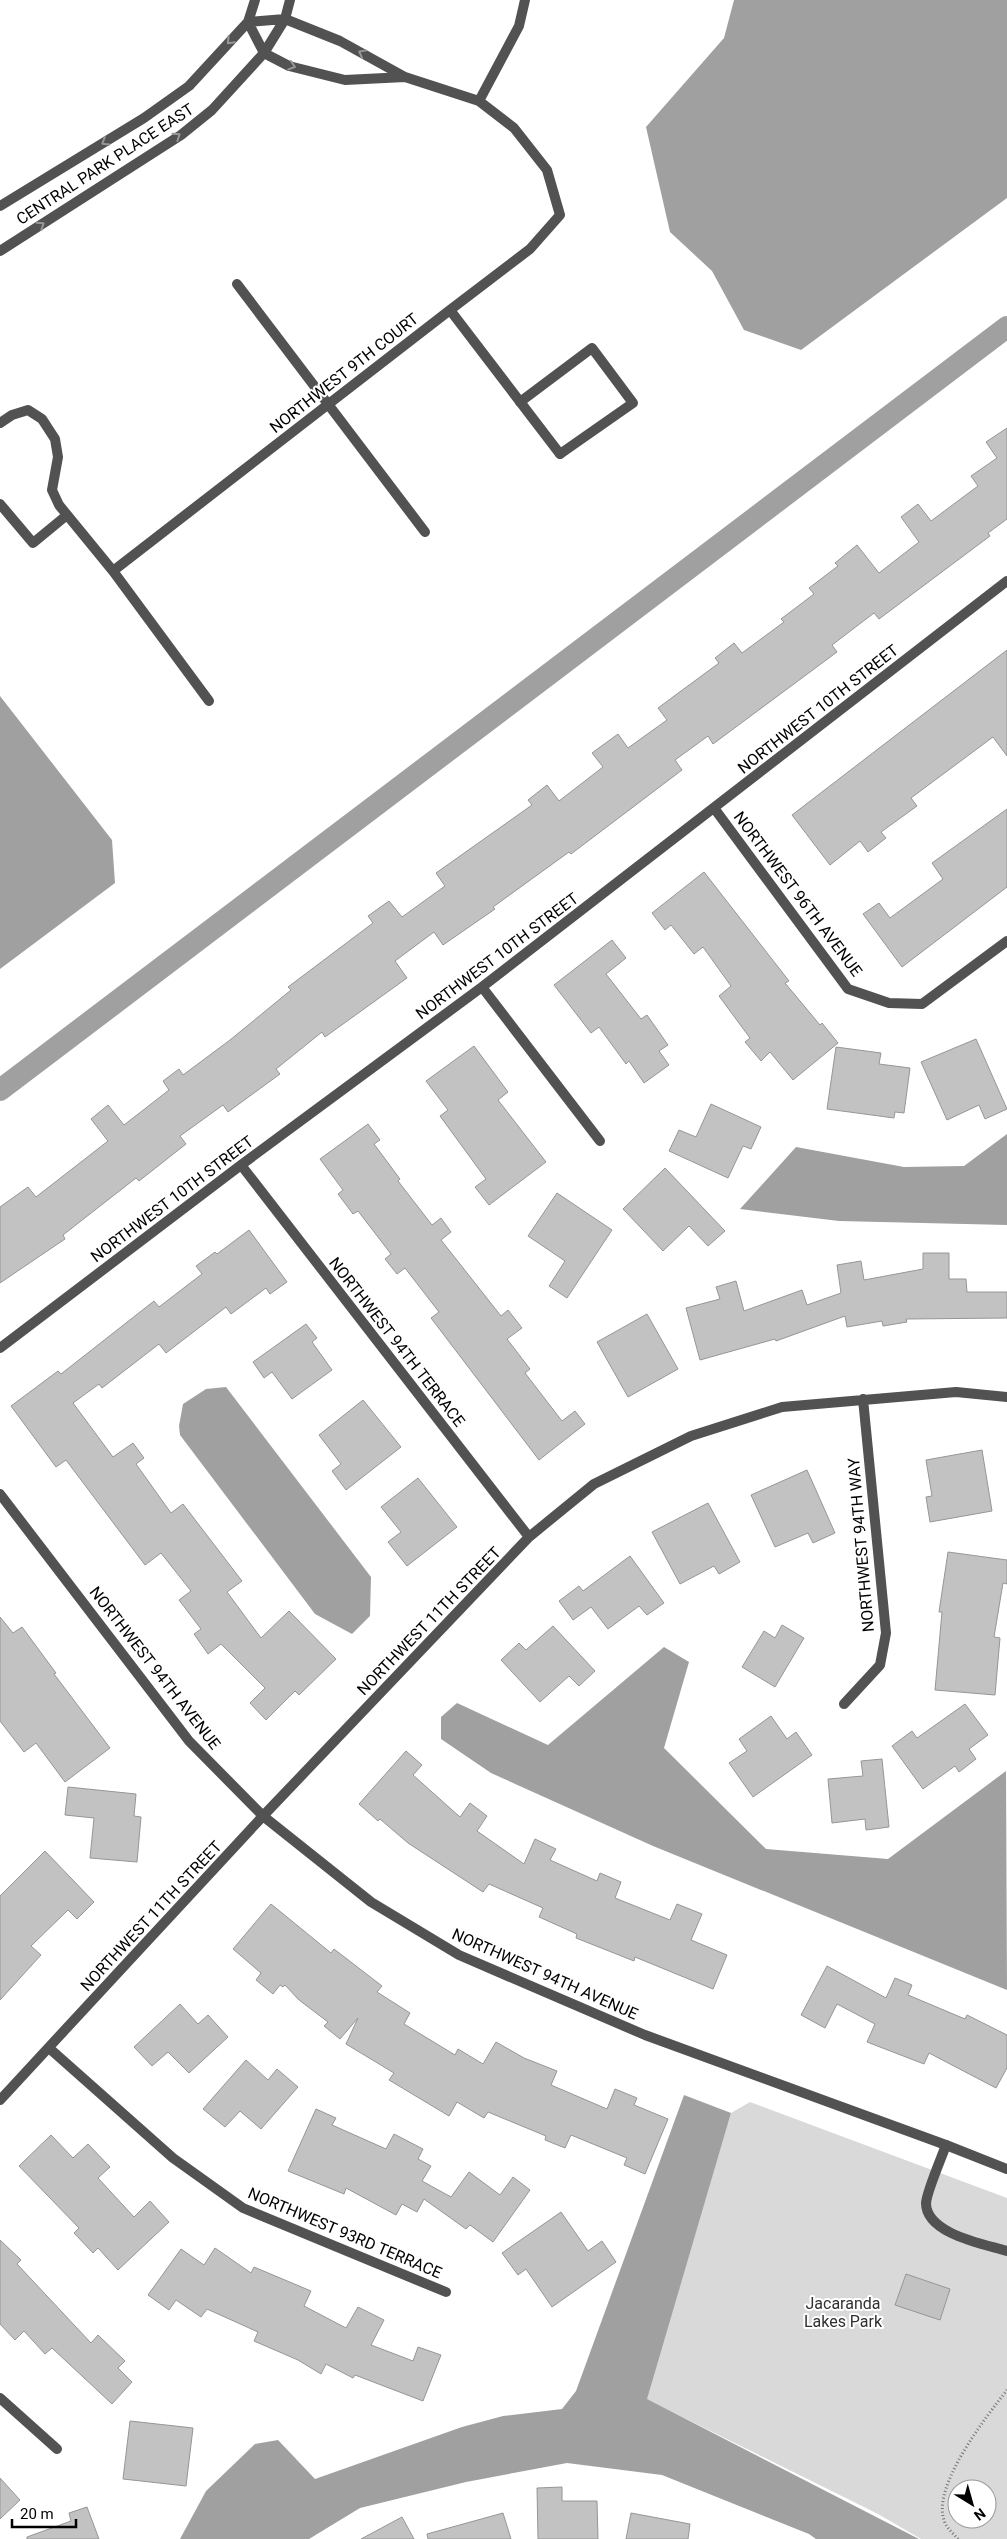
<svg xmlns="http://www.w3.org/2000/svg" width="1007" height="2539" font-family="Roboto,sans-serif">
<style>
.green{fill:#d9d9d9;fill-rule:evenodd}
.water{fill:#a0a0a0}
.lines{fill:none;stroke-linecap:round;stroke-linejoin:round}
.canal{stroke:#a0a0a0;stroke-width:22}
.building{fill:#c2c2c2;stroke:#969696}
.path{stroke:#747474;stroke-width:3;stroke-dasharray:1 2.5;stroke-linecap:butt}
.lane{stroke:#525252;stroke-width:10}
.street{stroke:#525252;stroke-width:10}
.oneway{stroke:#979797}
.labels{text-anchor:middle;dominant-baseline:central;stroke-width:4;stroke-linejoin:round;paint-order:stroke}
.street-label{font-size:16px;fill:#000;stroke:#fff}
.park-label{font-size:16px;fill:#303030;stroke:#fff}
</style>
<rect width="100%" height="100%" fill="#fff"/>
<path class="green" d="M750 2102 1007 2198V2539H921L878 2514 646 2399 731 2113ZM957 2489H987V2519H957Z"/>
<path class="water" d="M734 0H1007V198L801 350 744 330 712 271 670 232 646 127 724 38Z
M0 696 112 840 115 883 0 969Z
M1007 1134V1225L839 1221 740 1209 796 1147 904 1167 964 1166Z
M226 1387 371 1577 370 1616 352 1634 315 1614 180 1435 179 1426 183 1404 206 1389Z
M664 1647 689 1662 664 1748 766 1849 888 1859 1006 1771 1007 1990 653 1846 491 1773 441 1739V1717L457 1703 548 1745Z
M684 2095 731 2113 647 2399 919 2539H816L809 2534 662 2475 567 2463 466 2482 360 2508 309 2539H180L206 2491 255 2444 278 2440 315 2479 462 2427 503 2416 562 2409 576 2391Z"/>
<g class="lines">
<path class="canal" d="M0 1090 1007 327"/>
</g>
<path class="building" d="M1007 428V519L988 533 990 536 879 619 874 613 832 645 837 652 713 744 708 736 675 760 682 770 571 854 569 852 493 907 495 909 443 945 434 932 395 961 407 978 325 1037 322 1032 276 1069 280 1074 228 1112 223 1105 180 1136 186 1144 139 1181 136 1178 63 1235 65 1239 0 1283V1207L28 1187 36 1197 108 1141 91 1119 108 1105 124 1125 169 1090 163 1081 179 1069 183 1075 230 1040 291 990 288 987 373 923 368 916 389 901 402 917 445 886 436 873 532 805 528 800 547 785 559 801 603 767 592 753 618 734 628 748 667 720 658 708 719 663 715 658 734 643 742 653 784 622 781 619 814 594 809 588 838 566 835 563 857 545 879 573 919 542 901 517 918 504 931 521 978 486 971 476 997 458 986 442Z
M1007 650V756L993 737 911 798 917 806 881 832 886 838 868 852 860 841 830 865 792 815Z
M1007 809V887L902 967 863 914 879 903 890 918 943 879 932 863Z
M704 872 789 981 785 983 820 1025 822 1023 838 1043 793 1080 770 1052 761 1061 745 1042 750 1038 719 996 731 986 703 947 694 954 671 925 665 930 652 913Z
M612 940 626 958 606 974 641 1019 647 1015 668 1045 659 1051 669 1065 644 1083 629 1061 626 1064 599 1027 591 1033 554 985Z
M976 1039 1007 1109 985 1119 979 1105 947 1120 921 1062Z
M474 1046 508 1092 498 1100 546 1162 489 1205 475 1187 486 1179 440 1116 448 1110 426 1081Z
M836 1047 881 1053 879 1064 910 1068 904 1113 895 1112 894 1118 827 1109Z
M711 1104 761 1127 751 1149 743 1146 728 1178 669 1151 679 1130 696 1137Z
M368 1124 380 1140 374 1144 400 1179 398 1181 432 1225 441 1218 451 1232 441 1240 501 1316 508 1310 522 1328 507 1339 530 1369 525 1373 562 1421 575 1411 585 1424 539 1460 431 1318 439 1312 405 1268 397 1274 385 1259 391 1254 358 1211 353 1214 338 1194 343 1190 320 1159Z
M665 1168 725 1231 708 1246 689 1226 663 1251 623 1209Z
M557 1193 612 1230 567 1298 549 1286 565 1261 528 1236Z
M249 1230 287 1282 270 1294 266 1288 231 1314 226 1307 166 1353 159 1344 102 1388 99 1384 73 1403 113 1457 133 1443 144 1458 136 1464 171 1513 183 1504 242 1581 227 1592 261 1638 289 1611 336 1659 299 1695 295 1691 266 1720 250 1703 265 1688 221 1644 208 1654 194 1634 201 1629 179 1600 191 1591 161 1553 145 1565 66 1460 56 1467 11 1406 58 1371 61 1374 154 1301 159 1307 202 1274 196 1266 215 1252 217 1254Z
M923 1253H949V1279H966L967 1292H1007V1318L906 1319 907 1322 883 1326 882 1321 847 1327 845 1316 776 1341 775 1339 700 1360 686 1308 720 1299 716 1287 736 1281 744 1311 802 1290 807 1305 841 1293 837 1265 861 1261 864 1280 923 1269Z
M647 1314 678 1369 628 1397 597 1342Z
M306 1324 317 1338 312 1342 332 1370 292 1399 272 1372 264 1378 253 1362Z
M363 1400 401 1447 346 1490 332 1471 341 1464 319 1435Z
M982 1450 992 1511 930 1522 926 1497 932 1496 926 1460Z
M807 1470 835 1533 813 1543 808 1533 775 1547 751 1495Z
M418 1478 457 1527 407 1566 388 1542 401 1532 381 1507Z
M708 1503 740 1562 719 1574 714 1566 680 1584 652 1532Z
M948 1552 1007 1560V1584L1003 1583 994 1637 1000 1638 995 1695 935 1690 942 1612H939Z
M630 1556 664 1603 647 1615 639 1606 608 1629 591 1607 573 1620 559 1601 579 1586 583 1591Z
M0 1617 13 1633 22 1627 56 1673 54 1674 110 1748 65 1782 36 1743 24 1752 0 1721Z
M782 1625 804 1638 775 1687 742 1667 764 1631 775 1638Z
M553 1626 595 1671 579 1686 569 1676 540 1702 501 1660 519 1643 526 1650Z
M965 1704 988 1735 969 1749 976 1759 959 1772 955 1766 923 1789 892 1746 912 1731 917 1738Z
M771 1716 787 1739 796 1732 812 1755 753 1797 729 1763 747 1751 739 1739Z
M406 1751 422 1765 413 1775 460 1817 470 1803 487 1816 477 1831 524 1864 535 1839 556 1849 550 1860 597 1881 600 1873 621 1882 615 1898 670 1920 677 1904 702 1914 691 1940 727 1955 713 1989 635 1957 634 1961 576 1938 577 1934 539 1917 543 1908 489 1884 483 1892 408 1843 380 1819 378 1821 359 1804Z
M882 1759 889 1827 866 1830 865 1819 832 1823 828 1779 863 1776 861 1761Z
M68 1787 136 1794 134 1816 141 1817 137 1862 90 1858 94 1818 65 1815Z
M45 1851 94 1902 77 1919 68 1910 31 1946 41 1955 0 2000V1896Z
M271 1904 331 1953 334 1949 382 1986 377 1992 410 2013 404 2024 455 2055 458 2049 483 2064 496 2042 524 2058 557 2071 551 2085 607 2109 615 2089 637 2098 634 2105 668 2119 645 2174 624 2165 627 2158 571 2135 565 2148 545 2140 546 2136 488 2112 484 2118 457 2102 449 2116 389 2080 394 2073 346 2044 358 2018 340 2039 324 2026 328 2022 299 2000 285 1985 283 1987 280 1985 273 1994 256 1980 261 1973 233 1949Z
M827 1966 886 1998 895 1978 912 1985 908 1995 965 2019 967 2015 1007 2035V2068L996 2088 929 2053 924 2064 867 2042 875 2024 837 2004 825 2028 801 2015Z
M180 2004 198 2024 208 2015 228 2037 189 2073 168 2052 152 2066 134 2047Z
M246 2060 268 2080 277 2069 298 2087 261 2129 240 2111 225 2127 203 2109Z
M316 2109 336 2118 332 2125 386 2149 394 2134 423 2149 418 2159 431 2166 422 2181 451 2197 469 2172 500 2195 513 2177 530 2190 493 2242 470 2225 466 2229 424 2199 417 2212 402 2204 396 2215 346 2188 344 2194 288 2171Z
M51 2135 73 2158 88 2144 110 2167 98 2178 134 2217 150 2201 169 2222 118 2270 98 2248 93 2253 74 2233 79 2228 19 2166Z
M561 2212 588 2251 602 2241 616 2262 552 2307 526 2269 518 2275 502 2253Z
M0 2240 21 2260 17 2264 91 2343 98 2335 125 2361 118 2368 132 2382 112 2404 52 2348 45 2354 24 2331 15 2340 0 2324Z
M215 2248 251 2273 254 2267 311 2291 304 2306 346 2328 358 2307 384 2320 371 2345 413 2361 418 2347 441 2355 423 2401 355 2375 353 2378 326 2364 321 2374 298 2360 254 2341 258 2332 207 2309 201 2317 176 2300 169 2310 148 2295 181 2249 204 2265Z
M906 2274 950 2289 940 2320 895 2305Z
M130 2421 193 2428 186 2486 123 2479Z
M0 2478 20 2500 0 2519Z
M562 2487V2501H597L598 2539H538L537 2488Z
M87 2507 99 2539H27V2537L71 2521 69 2513Z
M503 2513 511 2539H428L427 2534Z
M631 2513 690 2524 688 2539H626Z
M402 2517 414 2539H361Z"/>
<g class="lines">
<path class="path" d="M958 2539C953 2533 946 2528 944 2520 932 2486 986 2417 1007 2390"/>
<path class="lane" d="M520 402 592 348 633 403 560 454
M946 2145C941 2159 927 2191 926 2203 926 2234 984 2244 1007 2251"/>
<path class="street" d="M405 77 345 80 289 66 264 53 248 22 285 19 340 41 405 77 479 101
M0 206 144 118 189 86 248 22 255 0
M0 251 181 135 212 110 264 53 285 19 290 0
M237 284 425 532
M450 310 530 249 560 215 547 170 514 128 479 101 519 26 525 0
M0 423 12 415 28 410 42 419 55 439 58 457 52 490 59 505 113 571 209 701
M0 504 33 543 67 515
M113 571 450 310 560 454
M714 808 848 989 889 1003 922 1004 1007 941
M482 987 600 1141
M241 1165 529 1537
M0 1348 241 1165 482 987 1007 581
M0 1494 189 1741 263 1816 371 1902 459 1955 645 2035 946 2145 1007 2169
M844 1704 880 1665 886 1633 863 1399
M49 2048 173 2158 243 2208 446 2292
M0 2100 263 1816 529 1537 594 1484 691 1436 782 1407 956 1392 1007 1397
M0 2398 57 2449"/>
</g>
<defs><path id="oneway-chevron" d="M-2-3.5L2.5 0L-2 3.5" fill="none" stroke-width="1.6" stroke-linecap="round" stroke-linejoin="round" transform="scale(1.25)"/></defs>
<g class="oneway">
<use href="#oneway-chevron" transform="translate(230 41) rotate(133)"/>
<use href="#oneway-chevron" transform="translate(362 53) rotate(-151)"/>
<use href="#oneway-chevron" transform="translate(292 66) rotate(18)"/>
<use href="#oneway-chevron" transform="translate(177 136) rotate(-34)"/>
<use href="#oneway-chevron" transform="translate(105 142) rotate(148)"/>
<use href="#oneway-chevron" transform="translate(41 225) rotate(-33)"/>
</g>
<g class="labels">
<g class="street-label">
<text transform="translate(105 164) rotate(-33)">CENTRAL PARK PLACE EAST</text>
<text transform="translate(344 373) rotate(-38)">NORTHWEST 9TH COURT</text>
<text transform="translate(818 709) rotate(-38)">NORTHWEST 10TH STREET</text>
<text transform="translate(798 894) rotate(53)">NORTHWEST 96TH AVENUE</text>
<text transform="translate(497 956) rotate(-37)">NORTHWEST 10TH STREET</text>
<text transform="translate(172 1199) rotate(-37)">NORTHWEST 10TH STREET</text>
<text transform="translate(397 1342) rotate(52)">NORTHWEST 94TH TERRACE</text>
<text transform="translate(861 1545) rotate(-95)">NORTHWEST 94TH WAY</text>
<text transform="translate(429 1621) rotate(-46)">NORTHWEST 11TH STREET</text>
<text transform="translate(155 1668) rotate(52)">NORTHWEST 94TH AVENUE</text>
<text transform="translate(151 1916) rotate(-47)">NORTHWEST 11TH STREET</text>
<text transform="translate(545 1974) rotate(24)">NORTHWEST 94TH AVENUE</text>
<text transform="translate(345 2233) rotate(23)">NORTHWEST 93RD TERRACE</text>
</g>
<g class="park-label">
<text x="843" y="2303">Jacaranda<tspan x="843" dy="18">Lakes Park</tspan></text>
</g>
</g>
<g transform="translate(972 2504) rotate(143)"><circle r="24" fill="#ffffff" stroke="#999999"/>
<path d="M0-4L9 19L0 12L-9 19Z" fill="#000000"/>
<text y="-8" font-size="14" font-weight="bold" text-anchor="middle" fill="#000000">N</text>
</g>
<path d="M12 2519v8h64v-8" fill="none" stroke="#000000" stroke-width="2.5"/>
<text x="20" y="2519" font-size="15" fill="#000000" stroke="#ffffff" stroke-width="4" paint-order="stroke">20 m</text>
</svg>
